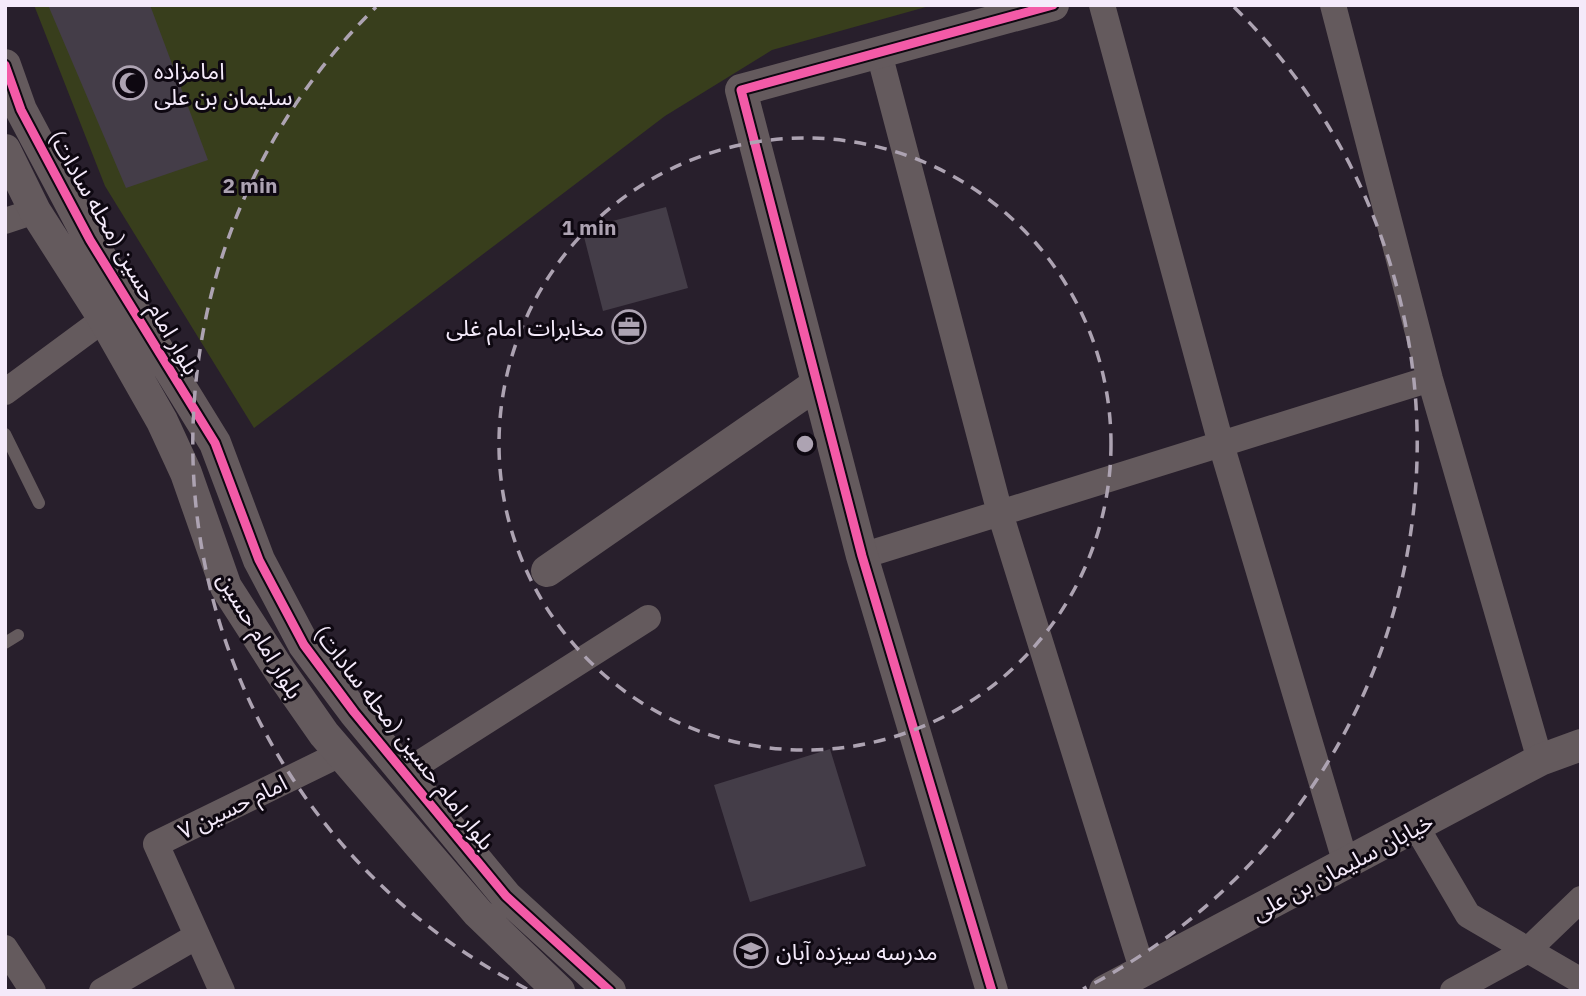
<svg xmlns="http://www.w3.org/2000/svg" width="1586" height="996" font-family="'IBM Plex Sans','Noto Sans Arabic',sans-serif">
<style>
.green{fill:#383e1c}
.building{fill:#443d48}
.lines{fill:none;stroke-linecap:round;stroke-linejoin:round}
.service{stroke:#645a5d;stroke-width:12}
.minor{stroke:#645a5d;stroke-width:26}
.tertiary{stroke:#645a5d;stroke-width:32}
.cycleway-casing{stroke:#0e0811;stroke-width:13}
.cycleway{stroke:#f35aa7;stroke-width:9}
.ring{fill:none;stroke:#ada3b2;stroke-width:3.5;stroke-dasharray:12 9}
.labels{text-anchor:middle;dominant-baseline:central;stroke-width:6;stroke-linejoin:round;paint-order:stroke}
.poi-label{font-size:23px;fill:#f4eafa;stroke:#0e0811;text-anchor:start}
.street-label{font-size:23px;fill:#f4eafa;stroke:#0e0811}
.centre{fill:#ada3b2;stroke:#0e0811;stroke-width:3.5}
.ring-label{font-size:21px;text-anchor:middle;font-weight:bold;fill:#ada3b2;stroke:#0e0811;stroke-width:6;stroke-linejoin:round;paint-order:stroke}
</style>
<rect width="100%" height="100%" fill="#281f2c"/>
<path class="green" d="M34 5H933L772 50 665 116 254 428 105 186Z"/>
<path class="building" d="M48 5H150L208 160 126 188Z
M666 207 688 288 603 311 582 229Z
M830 749 866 866 750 902 714 785Z"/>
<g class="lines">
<path class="service" d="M5 434 39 503
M5 643 18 635"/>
<path class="minor" d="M1102 5 1221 444 1346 864
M1333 5 1430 379 1540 760
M879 53 1000 513 1143 972
M5 221 35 211
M5 392 104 319
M862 556 1430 379
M406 772 648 618
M1417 828 1468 915 1581 981
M5 948 33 991
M102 991 197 936
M222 991 156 844 340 754
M1453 991 1528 950 1581 899"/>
<path class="tertiary" d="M5 65 21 110 90 240 215 443 259 560 304 645 354 712 506 896 610 991
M5 150 35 211 104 319 162 421 186 473 226 587 280 671 324 734 478 913 559 991
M547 571 817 384
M992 991 862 556 741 90 1053 5
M1105 991 1540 760 1581 745"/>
<defs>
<path id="cycleway" d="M5 65 21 110 90 240 215 443 259 560 304 645 354 712 506 896 610 991
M992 991 862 556 741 90 1053 5"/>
</defs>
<use href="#cycleway" class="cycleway-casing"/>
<use href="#cycleway" class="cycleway"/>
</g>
<g class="ring">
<circle cx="805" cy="444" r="306"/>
<path d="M527 989A612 612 0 0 1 376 7M1234 7A612 612 0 0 1 1083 989"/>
</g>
<defs>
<symbol id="mosque-ring" viewBox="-11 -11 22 22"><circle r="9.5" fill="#0e0811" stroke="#ada3b2" stroke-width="1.5"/><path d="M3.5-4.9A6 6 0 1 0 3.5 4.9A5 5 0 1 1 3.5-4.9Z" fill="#ada3b2"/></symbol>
<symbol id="office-ring" viewBox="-11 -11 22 22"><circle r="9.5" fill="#0e0811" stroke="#ada3b2" stroke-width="1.5"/><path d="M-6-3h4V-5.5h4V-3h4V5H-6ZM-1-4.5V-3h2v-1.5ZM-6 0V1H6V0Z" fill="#ada3b2"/></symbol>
<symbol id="school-ring" viewBox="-11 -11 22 22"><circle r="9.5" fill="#0e0811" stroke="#ada3b2" stroke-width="1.5"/><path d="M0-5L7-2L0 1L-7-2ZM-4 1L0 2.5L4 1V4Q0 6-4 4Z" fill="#ada3b2"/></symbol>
</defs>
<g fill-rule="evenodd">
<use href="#mosque-ring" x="111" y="64" width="38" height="38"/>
<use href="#office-ring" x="610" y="308" width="38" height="38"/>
<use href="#school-ring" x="732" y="932" width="38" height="38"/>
</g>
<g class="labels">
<g class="poi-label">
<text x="154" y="70">امامزاده<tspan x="154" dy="26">سلیمان بن علی</tspan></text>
<text x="604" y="327" text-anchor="end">مخابرات امام غلی</text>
<text x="776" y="951">مدرسه سیزده آبان</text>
</g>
<g class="street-label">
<text transform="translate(125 252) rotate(60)">بلوار امام حسین (محله سادات)</text>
<text transform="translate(261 635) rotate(59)">بلوار امام حسین</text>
<text transform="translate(405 737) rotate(52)">بلوار امام حسین (محله سادات)</text>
<text transform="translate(232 806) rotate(-26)">امام حسین ۷</text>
<text transform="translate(1342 866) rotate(-28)">خیابان سلیمان بن علی</text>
</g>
</g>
<circle cx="805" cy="444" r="10" class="centre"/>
<g class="ring-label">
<text x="250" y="193">2 min</text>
<text x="589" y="235">1 min</text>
</g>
<rect width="1586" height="996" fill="none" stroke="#f4eafa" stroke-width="14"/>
</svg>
